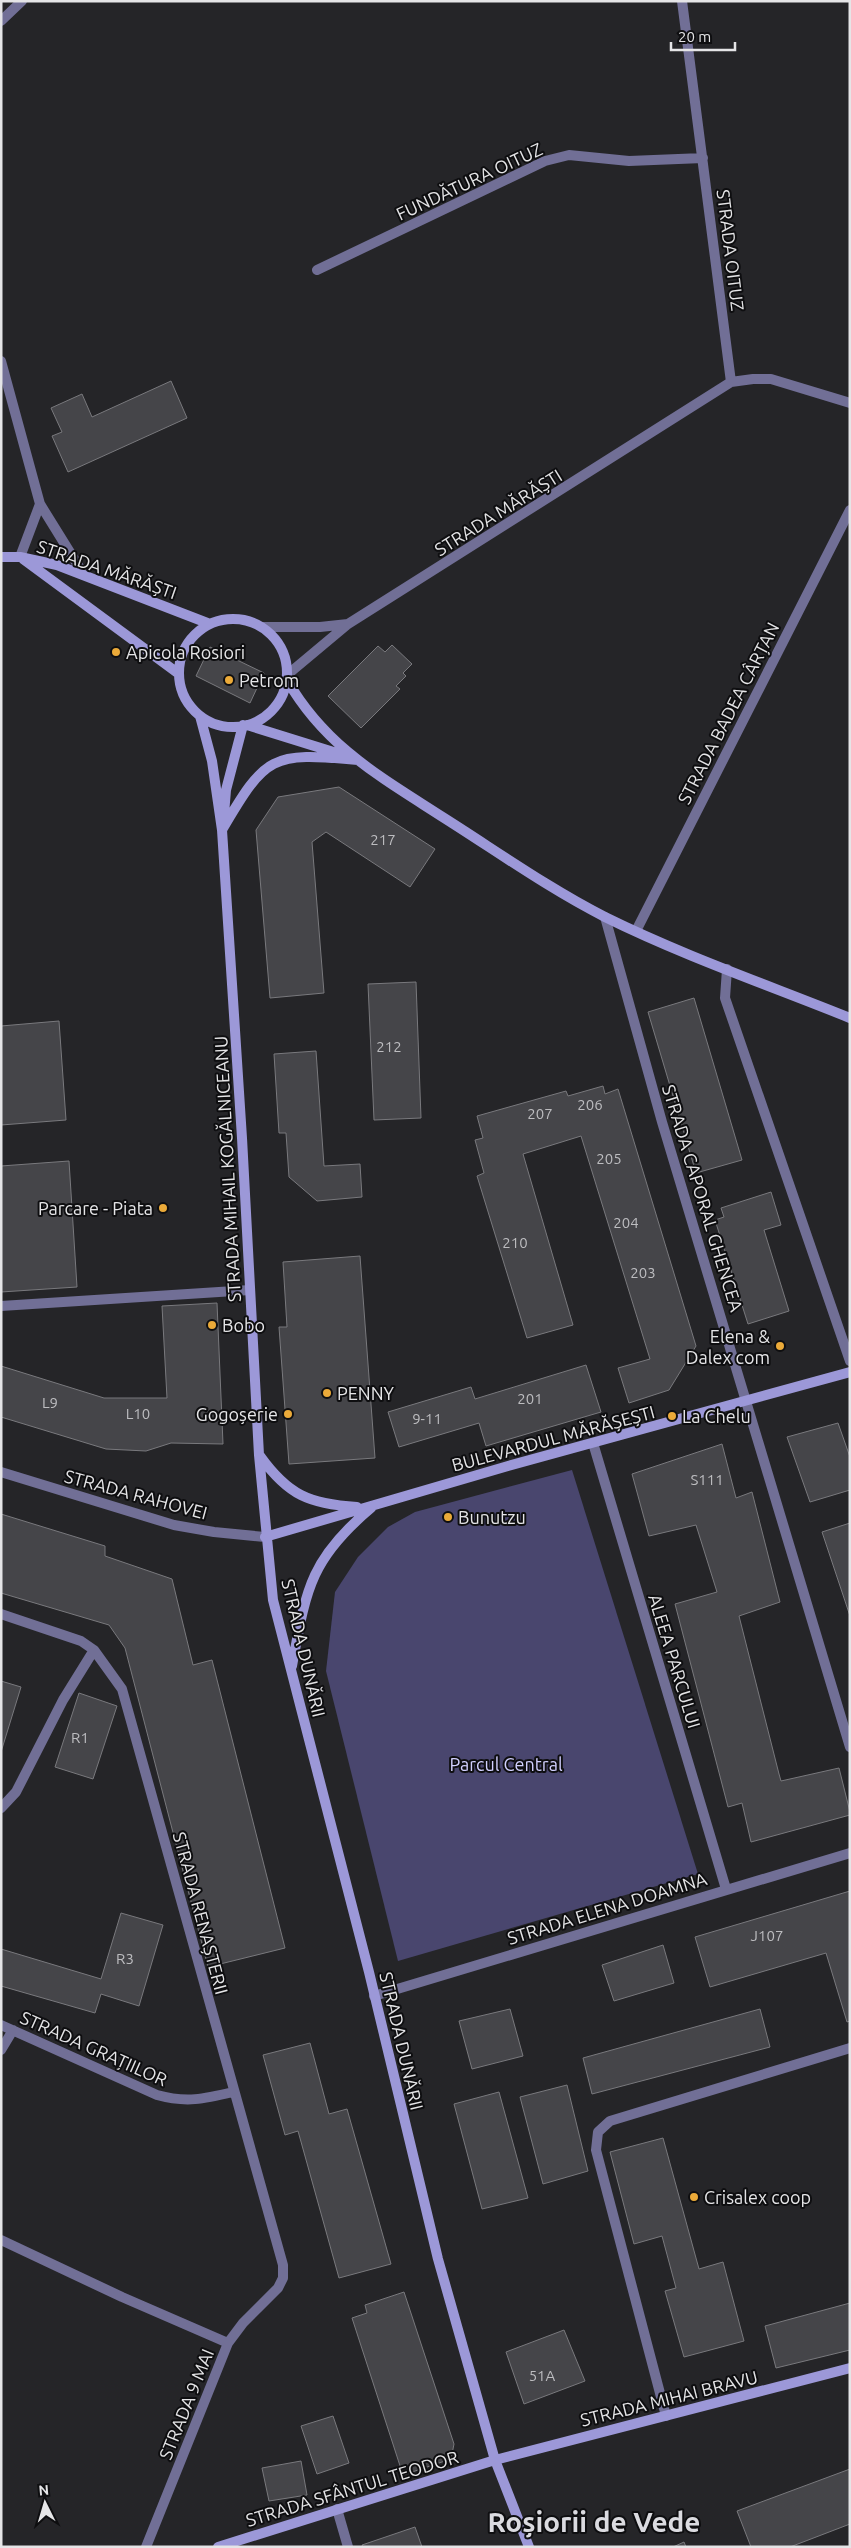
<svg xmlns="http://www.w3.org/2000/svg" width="851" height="2548" font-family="Ubuntu,sans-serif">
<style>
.green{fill:#49466e}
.building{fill:#454549;stroke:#79797d}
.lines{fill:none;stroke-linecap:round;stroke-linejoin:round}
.street{stroke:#716f96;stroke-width:10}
.secondary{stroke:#9c98d8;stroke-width:10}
.poi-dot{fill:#ebaa39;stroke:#0e0e10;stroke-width:2}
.labels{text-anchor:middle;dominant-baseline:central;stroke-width:4;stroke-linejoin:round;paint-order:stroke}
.number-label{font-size:15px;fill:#bdbdc0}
.street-label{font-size:18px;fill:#e5e5e7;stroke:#0e0e10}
.poi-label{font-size:18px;fill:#e5e5e7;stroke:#0e0e10;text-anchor:start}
.park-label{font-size:18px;fill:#d2d0fe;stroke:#0e0e10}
.town-label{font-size:28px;font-weight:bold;fill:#dbdbe0;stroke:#0e0e10}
</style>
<rect width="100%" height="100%" fill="#252528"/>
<path class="green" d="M572 1470 698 1874 398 1961 326 1671 335 1592 358 1557 388 1527 415 1512Z"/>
<path class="building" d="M171 381 187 418 68 472 52 436 62 432 51 408 82 394 92 417Z
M392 645 412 664 403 673 406 676 396 686 400 689 361 728 328 696 378 646 385 652Z
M210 647 264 673 250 703 196 676Z
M339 787 435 849 410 887 326 832 312 842 324 993 270 998 256 830 278 797Z
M416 982 421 1118 374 1120 368 984Z
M694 998 742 1160 696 1173 648 1012Z
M59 1021 66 1120 1 1125V1026Z
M316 1051 324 1166 360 1164 362 1197 317 1201 289 1177 286 1133H279L274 1054Z
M603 1086 605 1094 618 1089 696 1346 669 1390 629 1403 618 1368 650 1359 581 1136 523 1154 573 1325 527 1338 477 1176 484 1173 475 1140 483 1138 477 1116 566 1091 568 1096Z
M69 1161 77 1287 1 1292V1166Z
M771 1192 781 1225 764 1230 789 1311 748 1324 715 1220 724 1217 721 1208Z
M360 1256 375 1458 289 1464 279 1327H287L283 1262Z
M217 1303 223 1444 171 1443 146 1451 106 1449 1 1417V1366L104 1398H167L162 1306Z
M586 1365 601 1412 486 1446 479 1423 399 1447 388 1412 471 1387 475 1399Z
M838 1423 850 1457V1490L810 1502 787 1437Z
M722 1444 736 1498 752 1492 780 1602 739 1616 779 1774 781 1781 839 1768 850 1812V1815L751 1842 742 1803 728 1807 675 1604 717 1592 696 1525 649 1536 632 1474Z
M1 1514 105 1546V1556L172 1579 193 1665 212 1660 285 1948 208 1967 125 1648 109 1625 1 1593Z
M850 1523V1616L822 1532Z
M1 1681 21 1687 1 1752Z
M79 1693 117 1706 93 1779 55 1767Z
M850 1891V2021L847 2022 826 1953 710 1987 695 1937Z
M121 1913 163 1925 139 2006 101 1994 95 2013 1 1986V1949L101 1979Z
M663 1945 674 1983 614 2001 602 1965Z
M510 2009 523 2056 472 2069 459 2021Z
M760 2009 770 2047 592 2094 583 2058Z
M310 2043 329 2114 347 2109 391 2264 339 2278 298 2131 285 2135 263 2055Z
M567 2085 588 2171 543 2184 520 2097Z
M499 2092 528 2198 482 2209 454 2104Z
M663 2138 699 2269 723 2262 744 2341 684 2357 665 2291 676 2288 662 2236 634 2244 610 2152Z
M404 2292 454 2444 451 2459 403 2475 352 2318 367 2313 365 2305Z
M850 2303V2350L776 2368 765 2326Z
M564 2330 585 2381 524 2404 506 2352Z
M333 2416 349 2463 317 2474 301 2426Z
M301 2461 307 2495 269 2501 262 2468Z
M850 2469V2524L790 2547H751L737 2511Z
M415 2527 422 2547H363L362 2545Z
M684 2542 686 2547H673Z"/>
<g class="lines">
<path class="street" d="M682 1 731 382
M1 21 22 1
M317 270 545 161 569 155 629 161 703 158
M1 361 40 504 84 575
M20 557 40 504
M263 627H320L348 624
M287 675 348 624 731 382 753 379H771L850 403
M605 917 662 1122 850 1747
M636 931 850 510
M727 969 725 998 850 1361
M1 1306 250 1290
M593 1443 726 1889
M1 1472 174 1525 214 1532 265 1537
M1 1614 81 1641 94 1650 122 1689 283 2265V2278L278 2288 243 2323 228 2343 146 2547
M1 1808 16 1792 63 1700 94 1650
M374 1996 850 1853
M1 2025 157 2095C186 2103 204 2099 233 2092
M1 2050 13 2030
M1 2240 122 2297 228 2343
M666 2416 596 2150 598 2132 610 2121 850 2048
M337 2509 348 2547"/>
<path class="secondary" d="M1 557H20L57 565 210 624
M23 559 179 674
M179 673a54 54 0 1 1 108 0a54 54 0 1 1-108 0Z
M287 680C325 746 379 776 441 816 495 850 548 888 605 917 684 956 768 985 850 1018
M200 716 212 761 222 830 242 1138 259 1455 273 1600 369 1972 438 2259 495 2460 529 2547
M247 725 340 754
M224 814 226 790 243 725
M222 830C266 755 271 752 358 760
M260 1456C288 1495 309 1504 357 1507
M265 1537 508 1466 850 1372
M292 1666C306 1591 309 1560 371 1508
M218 2547 495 2460 850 2368"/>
</g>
<g class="poi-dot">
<circle cx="116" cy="652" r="5"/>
<circle cx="229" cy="680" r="5"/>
<circle cx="163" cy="1208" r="5"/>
<circle cx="212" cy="1325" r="5"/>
<circle cx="780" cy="1346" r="5"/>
<circle cx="327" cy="1393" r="5"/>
<circle cx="288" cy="1414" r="5"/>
<circle cx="672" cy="1416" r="5"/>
<circle cx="448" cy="1517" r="5"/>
<circle cx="694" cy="2197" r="5"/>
</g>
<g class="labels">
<g class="number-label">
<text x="383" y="839">217</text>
<text x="389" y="1046">212</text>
<text x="590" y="1104">206</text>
<text x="540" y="1113">207</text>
<text x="609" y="1158">205</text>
<text x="626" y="1222">204</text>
<text x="515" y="1242">210</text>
<text x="643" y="1272">203</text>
<text x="530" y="1398">201</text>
<text x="50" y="1402">L9</text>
<text x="138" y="1413">L10</text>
<text x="427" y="1418">9-11</text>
<text x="707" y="1479">S111</text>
<text x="80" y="1737">R1</text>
<text x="767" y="1935">J107</text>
<text x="125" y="1958">R3</text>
<text x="542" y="2375">51A</text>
</g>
<g class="street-label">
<text transform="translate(469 181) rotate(-25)">FUNDĂTURA OITUZ</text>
<text transform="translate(731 250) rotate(83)">STRADA OITUZ</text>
<text transform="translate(498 512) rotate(-32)">STRADA MĂRĂȘTI</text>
<text transform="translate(107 569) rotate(19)">STRADA MĂRĂȘTI</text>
<text transform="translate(728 713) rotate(-63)">STRADA BADEA CÂRȚAN</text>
<text transform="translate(227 1169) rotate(-93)">STRADA MIHAIL KOGĂLNICEANU</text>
<text transform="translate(703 1198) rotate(73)">STRADA CAPORAL GHENCEA</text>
<text transform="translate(553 1438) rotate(-15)">BULEVARDUL MĂRĂȘEȘTI</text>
<text transform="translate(136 1494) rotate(15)">STRADA RAHOVEI</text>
<text transform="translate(304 1648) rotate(77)">STRADA DUNĂRII</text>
<text transform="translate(675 1661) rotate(73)">ALEEA PARCULUI</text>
<text transform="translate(607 1908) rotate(-17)">STRADA ELENA DOAMNA</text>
<text transform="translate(201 1913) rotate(75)">STRADA RENAȘTERII</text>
<text transform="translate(402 2041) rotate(77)">STRADA DUNĂRII</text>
<text transform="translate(94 2048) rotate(24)">STRADA GRAȚIILOR</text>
<text transform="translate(669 2398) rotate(-14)">STRADA MIHAI BRAVU</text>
<text transform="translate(186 2404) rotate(-68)">STRADA 9 MAI</text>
<text transform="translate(352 2488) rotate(-17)">STRADA SFÂNTUL TEODOR</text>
</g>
<g class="poi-label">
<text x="126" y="652">Apicola Rosiori</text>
<text x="239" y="680">Petrom</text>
<text x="153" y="1208" text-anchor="end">Parcare - Piata</text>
<text x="222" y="1325">Bobo</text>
<text x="770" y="1336" text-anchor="end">Elena &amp;<tspan x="770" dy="21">Dalex com</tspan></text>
<text x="337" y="1393">PENNY</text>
<text x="278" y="1414" text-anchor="end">Gogoșerie</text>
<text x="682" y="1416">La Chelu</text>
<text x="458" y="1517">Bunutzu</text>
<text x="704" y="2197">Crisalex coop</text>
</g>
<g class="park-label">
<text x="506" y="1764">Parcul Central</text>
</g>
<g class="town-label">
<text x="594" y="2521">Roșiorii de Vede</text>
</g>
</g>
<rect width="851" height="2548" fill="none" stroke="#e5e5e7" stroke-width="5"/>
<g transform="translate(45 2503) rotate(355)" stroke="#0e0e10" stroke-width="4" paint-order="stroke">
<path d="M0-4L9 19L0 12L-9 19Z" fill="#e5e5e7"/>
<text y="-8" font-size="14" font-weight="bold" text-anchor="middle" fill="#e5e5e7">N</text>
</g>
<path d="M671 42v8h64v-8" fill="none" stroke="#e5e5e7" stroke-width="2.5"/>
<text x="678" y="42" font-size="15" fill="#e5e5e7" stroke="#0e0e10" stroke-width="4" paint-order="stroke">20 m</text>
</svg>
